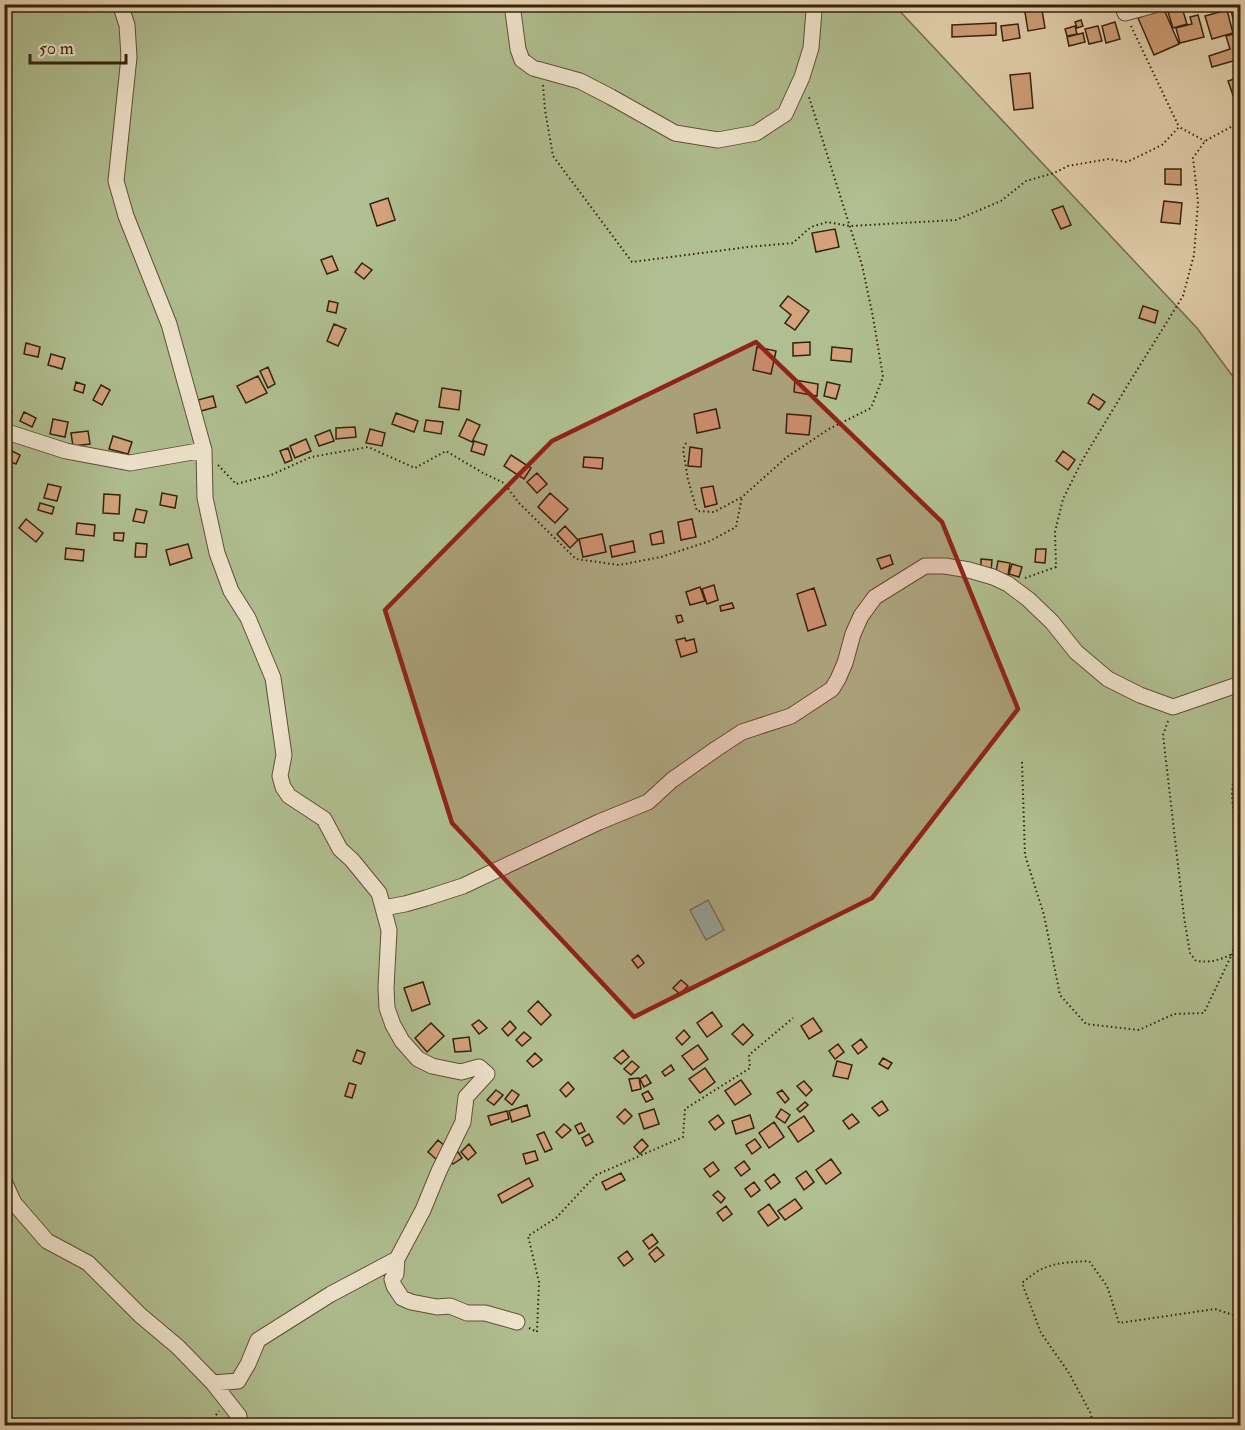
<svg xmlns="http://www.w3.org/2000/svg" width="1245" height="1430" font-family="'IM FELL Double Pica',serif">
<style>
.green{fill:#b0bf91;stroke:#727050;stroke-width:1.5}
.water{fill:#97baad;stroke:#6f7d6d;stroke-width:1.5}
.building{fill:#d4a37c;stroke:#33220e;stroke-width:1.5}
.lines{fill:none;stroke-linecap:round;stroke-linejoin:round}
.street-casing{stroke:#604f38;stroke-width:17}
.path{stroke:#33220e;stroke-width:2;stroke-dasharray:1.5 3;stroke-linecap:butt}
.street{stroke:#f0e5ce;stroke-width:15}
.marked{fill:#8f2418;fill-opacity:0.2;stroke:#8f2418;stroke-width:4.5;stroke-linejoin:round}
</style>
<rect width="100%" height="100%" fill="#e8d7b4"/>
<filter id="stains"><feTurbulence type="fractalNoise" baseFrequency=".00333" numOctaves="4"/><feColorMatrix values="0 0 0 0 .2 0 0 0 0 .09 0 0 0 0 .02 0 0 0 .5 -.17"/></filter>
<radialGradient id="worn" r=".72"><stop offset=".6" stop-color="#630" stop-opacity="0"/><stop offset="1" stop-color="#630" stop-opacity=".3"/></radialGradient>
<path class="green" d="M5 5H894L1197 328 1240 386V1425L5 1426Z"/>
<path class="water" d="M708 900 724 930 706 940 690 910Z"/>
<path class="building" d="M1035 4H1041L1045 28 1028 31 1024 6Z
M1230 4H1240V45L1238 46Z
M1163 7 1179 44 1154 55 1138 18Z
M1182 8 1187 24 1173 28 1168 12Z
M1227 10 1233 33 1212 39 1205 16Z
M1198 15 1204 37 1180 43 1176 28 1192 24 1190 17Z
M1081 20 1083 26 1077 28 1075 22Z
M1115 22 1120 39 1106 43 1102 26Z
M996 23V35L952 37V25Z
M1018 24 1020 38 1003 41 1001 26Z
M1075 26 1077 34 1067 36 1065 29Z
M1098 26 1102 41 1089 44 1085 29Z
M1083 33 1085 42 1069 46 1067 37Z
M1233 34 1240 59 1212 67 1209 56 1230 49 1226 36Z
M1240 60V76L1237 77 1234 62Z
M1030 73 1033 108 1014 110 1010 75Z
M1240 77V99L1235 101 1228 81Z
M1165 169H1181V185L1165 184Z
M388 198 395 220 377 226 370 204Z
M1164 201 1182 203 1180 224 1161 222Z
M1063 206 1071 225 1061 229 1052 210Z
M835 229 839 247 816 252 812 233Z
M332 256 338 270 327 274 321 260Z
M362 263 372 270 364 279 355 272Z
M788 296 809 311 795 330 785 323 791 315 780 306Z
M329 301 338 303 336 313 327 311Z
M1143 306 1158 311 1155 323 1139 318Z
M334 324 346 329 338 346 327 341Z
M810 342V355L793 356V343Z
M26 343 40 347 38 357 24 354Z
M757 347 776 351 771 374 753 370Z
M832 347 852 349 851 362 831 360Z
M51 354 65 358 62 369 48 365Z
M268 367 275 384 268 388 260 371Z
M258 376 267 393 246 403 237 386Z
M795 380 818 384 817 396 794 392Z
M76 382 85 385 83 393 74 390Z
M827 382 840 385 836 399 824 396Z
M101 385 110 390 102 405 93 400Z
M442 388 461 391 459 410 439 407Z
M1093 394 1105 402 1099 410 1088 403Z
M213 396 216 407 201 411 198 400Z
M4 408 12 411 9 422 4 421Z
M716 409 720 428 697 433 694 414Z
M24 412 36 418 32 427 20 421Z
M396 413 418 421 414 432 392 424Z
M787 414 811 416 809 435 786 433Z
M53 419 68 422 65 437 50 434Z
M467 419 480 425 472 442 459 436Z
M426 420 443 422 441 434 424 431Z
M355 427 356 437 336 439V428Z
M370 429 385 433 382 446 366 443Z
M330 430 334 441 319 446 315 436Z
M88 431 90 444 73 446 71 433Z
M113 436 132 442 128 454 109 449Z
M306 439 311 451 295 458 290 446Z
M474 441 487 445 484 455 471 451Z
M690 447 702 449 701 467 688 466Z
M288 448 292 460 285 463 280 451Z
M8 449 20 455 16 464 4 459Z
M1063 451 1075 460 1068 470 1056 461Z
M511 455 531 468 524 479 504 466Z
M584 457 603 458 602 469 583 467Z
M537 473 547 484 537 493 527 482Z
M48 484 61 487 57 501 44 498Z
M713 486 717 504 705 507 701 488Z
M162 493 177 496 175 508 160 505Z
M550 493 568 509 555 523 538 507Z
M104 494 120 495 119 514 103 513Z
M40 503 54 507 52 514 38 510Z
M136 509 147 511 144 523 133 521Z
M26 519 43 533 36 542 19 528Z
M692 519 696 537 681 540 678 522Z
M77 523 95 525 94 536 76 534Z
M565 526 578 540 570 548 557 534Z
M662 531 664 543 652 545 650 534Z
M114 533H124L123 541 114 540Z
M602 534 606 552 583 557 579 539Z
M633 541 635 552 612 557 610 546Z
M136 543 147 544 146 557H135Z
M188 544 192 558 170 565 166 550Z
M66 548 84 550 83 561 65 559Z
M1036 549H1046L1045 563 1035 562Z
M890 555 893 564 881 569 877 559Z
M981 559 992 560 991 571 981 570Z
M998 561 1010 563 1008 575 996 572Z
M1012 564 1022 567 1019 577 1009 574Z
M714 585 718 600 707 604 702 589Z
M700 587 705 601 690 605 686 592Z
M814 588 826 625 808 631 797 594Z
M732 603 734 608 721 611 720 606Z
M681 615 683 621 678 623 676 616Z
M685 638 686 641 694 639 697 652 681 657 676 640Z
M638 955 644 963 638 968 632 960Z
M681 980 688 986 680 994 673 988Z
M423 982 430 1004 412 1011 404 988Z
M538 1001 551 1015 541 1025 528 1011Z
M712 1012 722 1026 707 1037 697 1023Z
M813 1018 822 1031 809 1039 801 1026Z
M479 1020 487 1028 479 1034 472 1025Z
M510 1021 516 1028 508 1036 502 1029Z
M431 1023 444 1036 427 1052 415 1038Z
M743 1024 753 1035 743 1045 732 1034Z
M684 1030 690 1037 682 1045 676 1038Z
M524 1032 531 1038 522 1046 516 1040Z
M469 1037 471 1051 455 1052 453 1039Z
M861 1039 867 1047 858 1054 852 1046Z
M838 1044 844 1052 835 1059 829 1051Z
M698 1045 708 1059 693 1070 682 1056Z
M357 1050 365 1053 361 1064 353 1061Z
M623 1050 629 1057 621 1064 614 1058Z
M535 1053 542 1060 533 1067 527 1061Z
M883 1058 892 1063 888 1069 879 1064Z
M632 1061 639 1067 631 1075 624 1069Z
M837 1061 852 1065 848 1079 833 1076Z
M671 1065 674 1070 665 1076 662 1072Z
M705 1068 715 1082 700 1093 689 1079Z
M646 1075 651 1083 644 1087 640 1079Z
M639 1078 641 1089 632 1091 629 1079Z
M741 1080 751 1094 735 1105 725 1091Z
M804 1081 812 1090 806 1096 797 1086Z
M568 1082 574 1089 566 1097 560 1090Z
M349 1083 356 1085 352 1098 345 1096Z
M496 1090 503 1095 494 1105 487 1100Z
M512 1090 519 1095 512 1105 505 1099Z
M782 1090 789 1099 785 1103 777 1093Z
M648 1091 653 1099 646 1102 642 1094Z
M882 1101 888 1110 879 1116 872 1108Z
M805 1102 808 1105 800 1112 797 1109Z
M527 1105 530 1116 512 1122 509 1111Z
M625 1109 632 1116 624 1124 617 1117Z
M654 1109 659 1124 644 1129 639 1114Z
M781 1109 790 1115 785 1123 776 1117Z
M507 1111 509 1119 491 1125 488 1116Z
M852 1114 859 1122 849 1129 843 1121Z
M718 1115 724 1123 715 1130 709 1122Z
M750 1115 754 1128 736 1134 732 1121Z
M804 1116 814 1131 798 1142 788 1127Z
M774 1122 784 1137 769 1148 759 1133Z
M581 1123 585 1131 579 1134 575 1126Z
M564 1124 571 1130 562 1138 556 1132Z
M544 1132 552 1149 545 1152 537 1135Z
M589 1134 593 1142 586 1146 582 1138Z
M642 1139 648 1146 640 1154 634 1147Z
M755 1139 761 1147 752 1154 746 1145Z
M438 1140 447 1148 437 1160 428 1152Z
M469 1144 476 1153 468 1160 461 1152Z
M535 1151 538 1160 526 1164 523 1154Z
M458 1152 462 1158 453 1164 449 1158Z
M831 1159 841 1173 826 1184 816 1170Z
M744 1161 750 1169 741 1176 735 1168Z
M713 1162 719 1170 710 1177 704 1169Z
M806 1171 814 1182 804 1190 796 1178Z
M621 1173 625 1180 606 1190 602 1182Z
M774 1174 780 1182 771 1189 765 1181Z
M529 1178 533 1186 502 1203 498 1195Z
M754 1182 760 1190 751 1197 745 1189Z
M718 1191 725 1198 721 1203 713 1195Z
M795 1199 802 1208 785 1220 778 1211Z
M769 1204 779 1218 768 1226 758 1212Z
M726 1206 732 1214 723 1221 717 1213Z
M652 1234 658 1242 649 1249 643 1241Z
M657 1247 664 1255 655 1262 649 1254Z
M627 1251 633 1259 624 1266 618 1258Z"/>
<g class="lines">
<defs>
<path id="street" d="M120 4 127 25 129 57 116 181 126 216 169 324 204 450 205 498 217 553 231 591 248 618 273 678 284 755 280 776 283 787 289 796 324 819 340 849 352 860 379 893 389 930 386 988 387 1008 393 1025 402 1041 418 1059 432 1066 461 1072 479 1067 487 1074 466 1097 463 1122 439 1171 423 1210 397 1259 331 1294 258 1340 248 1364 238 1381 213 1383
M512 4 518 49 522 60 533 68 580 81 611 97 675 133 718 140 756 133 785 114 802 77 811 48 814 11 813 4
M1122 4 1125 13 1158 4
M4 431 66 451 130 463 204 450
M383 908 405 904 426 898 463 886 599 822 648 802 672 780 716 749 742 732 791 716 832 689 838 679 845 663 853 634 861 616 875 597 925 566H945L969 570 993 577 1008 584 1028 599 1052 622 1076 652 1108 679 1140 695 1173 707 1240 684
M4 1181 14 1203 47 1241 88 1263 140 1315 178 1347 213 1383 239 1416 235 1426
M397 1259 396 1274 392 1279 394 1286 402 1298 411 1302 437 1307 450 1306 467 1313H485L517 1322"/>
</defs>
<use href="#street" class="street-casing"/>
<path class="path" d="M1131 26 1179 127
M543 85 545 110 553 156 632 262 748 247 793 243 811 227 827 222 850 226 956 220 1001 201 1026 181 1054 173 1068 166 1108 159 1127 162 1162 145 1179 127 1205 141
M686 443 683 449 688 480 697 511 714 512 742 497 787 457 829 429 871 408 883 377 873 317 862 265 809 97
M218 465 236 484 271 475 311 457 368 447 415 468 446 451 483 473 504 483 519 503 576 559 619 565 661 557 710 541 736 527 742 497
M1025 578 1056 567 1055 532 1063 499 1083 459 1129 383 1183 296 1194 255 1198 202 1193 158 1205 141 1240 122
M1168 721 1163 735 1184 917 1190 953 1196 961C1210 963 1220 960 1232 954
M1240 749 1237 755 1234 770 1232 794 1237 861 1238 930 1232 954 1240 972
M1022 762 1025 855 1044 915 1060 995 1086 1024 1139 1030 1174 1014 1204 1013 1232 954
M529 1328 537 1332 539 1282 528 1236 556 1218 596 1175 683 1137 685 1109 750 1068 749 1055 793 1018
M208 1426 219 1411
M1094 1426 1090 1412 1069 1373 1041 1333 1022 1283C1046 1262 1059 1263 1089 1261L1107 1286 1119 1323 1215 1309 1233 1315 1240 1316"/>
<use href="#street" class="street"/>
</g>
<path class="marked" d="M756 342 942 522 1018 709 872 898 634 1017 452 823 385 610 552 441Z"/>
<rect width="1245" height="1430" fill="none" stroke="#e8d7b4" stroke-width="24"/>
<rect x="6" y="6" width="1233" height="1418" fill="none" stroke="#33220e" stroke-width="3"/>
<rect x="12" y="12" width="1221" height="1406" fill="none" stroke="#33220e" stroke-width="1.5"/>
<path d="M30 54v9h96v-9" fill="none" stroke="#33220e" stroke-width="3"/>
<text x="39" y="54" font-size="18" fill="#33220e" stroke="#f0e5ce" stroke-width="4.5" paint-order="stroke">50 m</text>
<rect width="100%" height="100%" filter="url(#stains)"/>
<rect width="100%" height="100%" fill="url(#worn)"/>
</svg>
